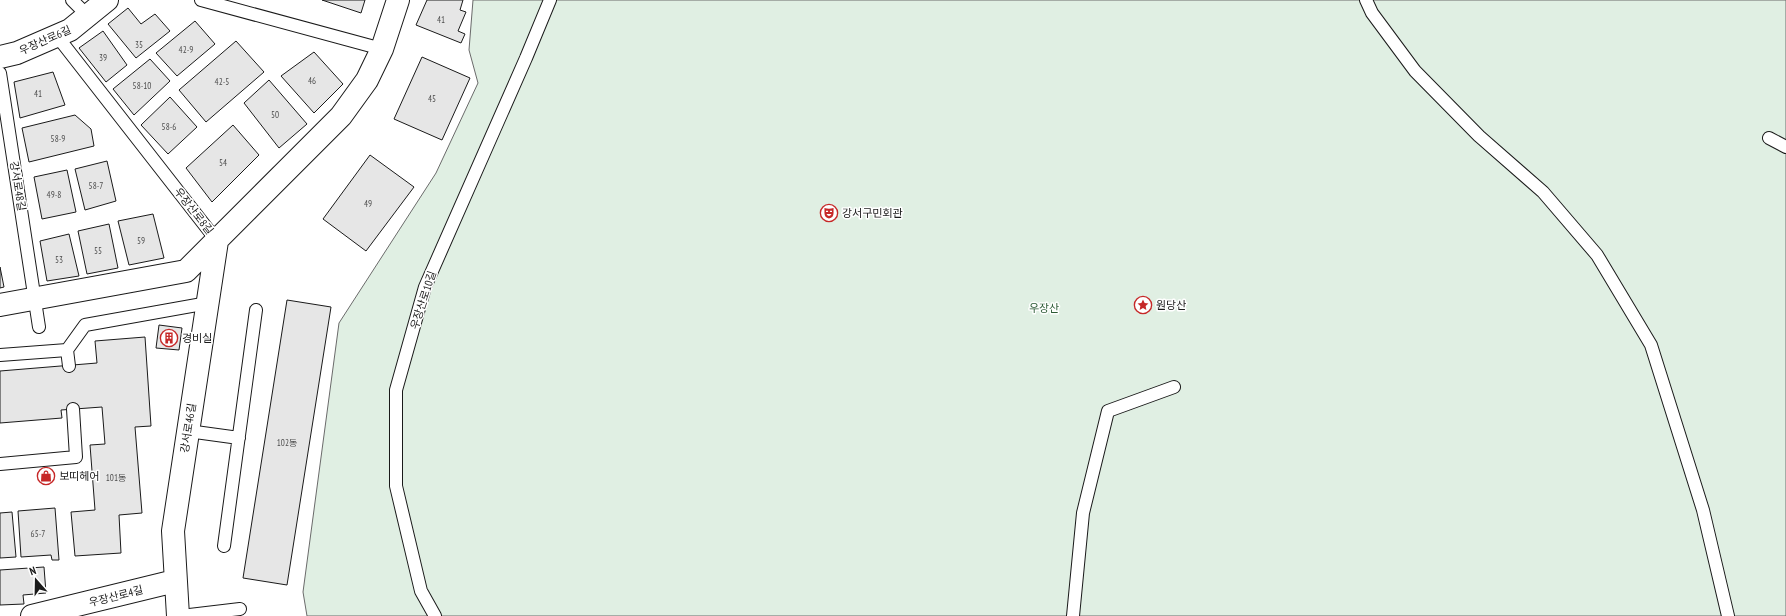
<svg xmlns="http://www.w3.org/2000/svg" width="1786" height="616" font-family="'PT Sans Narrow','Noto Sans KR',sans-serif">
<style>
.green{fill:#e0efe3;stroke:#6a6a6a}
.building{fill:#e6e6e6;stroke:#1a1a1a}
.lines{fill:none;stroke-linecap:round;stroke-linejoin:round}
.lane-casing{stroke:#1a1a1a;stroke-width:14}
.street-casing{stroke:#1a1a1a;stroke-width:24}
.lane{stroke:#fff;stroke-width:12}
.street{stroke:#fff;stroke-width:22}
.labels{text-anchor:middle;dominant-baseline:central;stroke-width:3;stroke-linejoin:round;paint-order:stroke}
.number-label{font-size:9px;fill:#4d4d4d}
.street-label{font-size:11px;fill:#1a1a1a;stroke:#fff}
.poi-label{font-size:11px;fill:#1a1a1a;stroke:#fff;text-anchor:start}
.park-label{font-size:11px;fill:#2b5a34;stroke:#fff}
</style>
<rect width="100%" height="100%" fill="#fff"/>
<path class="green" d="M473 0H1786V616H307L303 592 339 323 436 173 478 83 469 50Z"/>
<path class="building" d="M322 0H365L361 13Z
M427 0H463L460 10 466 12 458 31 465 34 461 43 416 25Z
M128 8 141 24 155 14 170 31 136 58 108 24Z
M195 21 215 44 177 76 156 53Z
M103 31 127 65 106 82 79 48Z
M236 41 264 72 206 122 179 90Z
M314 52 343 84 314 113 281 76Z
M422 57 470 78 442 140 394 119Z
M150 59 170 81 134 115 113 89Z
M53 72 65 105 20 118 14 82Z
M269 80 307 124 279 148 244 103Z
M170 97 197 127 168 154 141 125Z
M75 115 91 129 94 146 29 162 22 128Z
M233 125 259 155 212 202 186 168Z
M370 155 414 187 366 251 323 219Z
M107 161 116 201 85 210 75 169Z
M67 170 76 212 42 219 34 177Z
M153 214 164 258 129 265 118 221Z
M109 224 118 268 87 274 78 231Z
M69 234 79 276 47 281 40 241Z
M0 267 4 287 0 288Z
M287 300 331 307 287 585 243 578Z
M159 325 182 328 179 350 156 348Z
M145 337 151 426 135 427 142 513 119 515 121 553 75 556 71 512 95 510 90 445 105 444 102 407 61 410 62 418 0 423V371L97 363 95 341Z
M55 508 59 560H52L51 555 21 557 18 511Z
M12 512 16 557 0 558V513Z
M44 567 46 593 23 595 24 604 0 605V570Z"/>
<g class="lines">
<defs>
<path id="lane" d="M72 0 88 16
M201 0 382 49
M1366 0 1372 13 1415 71 1479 136 1543 192 1597 255 1651 345 1703 510 1728 616
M57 36 217 241
M0 73 39 327
M1769 138 1786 147
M67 350 69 366
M0 355 67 350 85 325 208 303
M188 431 239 438
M0 464 76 457 73 409
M224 546 256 310
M181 616 240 609
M435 616 421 591 396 486V390L425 287 526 58 550 0
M1073 616 1083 513 1108 411 1174 387"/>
<path id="street" d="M0 57 17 53 70 30 107 0
M0 305 186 271 341 116 367 80 382 49 398 0
M32 616 175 581
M178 616 173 531 217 241"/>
</defs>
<use href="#lane" class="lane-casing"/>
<use href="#street" class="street-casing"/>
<use href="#lane" class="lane"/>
<use href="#street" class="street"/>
</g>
<defs>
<symbol id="theatre-ring" viewBox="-11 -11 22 22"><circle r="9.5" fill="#fff" stroke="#c62828" stroke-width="1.5"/><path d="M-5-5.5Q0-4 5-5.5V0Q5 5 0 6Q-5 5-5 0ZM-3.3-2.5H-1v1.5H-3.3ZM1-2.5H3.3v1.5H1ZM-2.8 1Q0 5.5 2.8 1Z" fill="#c62828"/></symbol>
<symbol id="sight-ring" viewBox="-11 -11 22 22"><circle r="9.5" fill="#fff" stroke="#c62828" stroke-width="1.5"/><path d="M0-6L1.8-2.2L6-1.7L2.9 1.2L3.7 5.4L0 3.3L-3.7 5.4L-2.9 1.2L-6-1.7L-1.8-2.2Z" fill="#c62828"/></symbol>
<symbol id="building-ring" viewBox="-11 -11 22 22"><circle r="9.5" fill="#fff" stroke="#c62828" stroke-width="1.5"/><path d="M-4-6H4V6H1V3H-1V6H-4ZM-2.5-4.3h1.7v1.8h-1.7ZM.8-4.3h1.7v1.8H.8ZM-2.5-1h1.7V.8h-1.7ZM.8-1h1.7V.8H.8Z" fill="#c62828"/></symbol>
<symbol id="shop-ring" viewBox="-11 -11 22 22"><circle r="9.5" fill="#fff" stroke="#c62828" stroke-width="1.5"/><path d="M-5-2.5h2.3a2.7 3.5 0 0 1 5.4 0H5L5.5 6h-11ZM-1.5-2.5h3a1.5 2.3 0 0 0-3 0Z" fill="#c62828"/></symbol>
</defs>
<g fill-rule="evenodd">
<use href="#theatre-ring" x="819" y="203" width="20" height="20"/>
<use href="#sight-ring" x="1133" y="295" width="20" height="20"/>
<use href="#building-ring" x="159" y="328" width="20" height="20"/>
<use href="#shop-ring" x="36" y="466" width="20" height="20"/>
</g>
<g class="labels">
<g class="number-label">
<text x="441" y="19">41</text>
<text x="139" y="44">35</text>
<text x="186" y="49">42-9</text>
<text x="103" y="57">39</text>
<text x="312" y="80">46</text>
<text x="222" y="81">42-5</text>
<text x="142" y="85">58-10</text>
<text x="38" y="93">41</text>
<text x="432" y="98">45</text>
<text x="275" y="114">50</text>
<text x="169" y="126">58-6</text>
<text x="58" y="138">58-9</text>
<text x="223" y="162">54</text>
<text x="96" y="185">58-7</text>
<text x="54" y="194">49-8</text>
<text x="368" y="203">49</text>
<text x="141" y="240">59</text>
<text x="98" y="250">55</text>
<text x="59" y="259">53</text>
<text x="287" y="442">102동</text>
<text x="116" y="477">101동</text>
<text x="38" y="533">65-7</text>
</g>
<g class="street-label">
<text transform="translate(45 40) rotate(-24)">우장산로6길</text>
<text transform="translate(18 186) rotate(81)">강서로48길</text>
<text transform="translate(194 211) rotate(52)">우장산로8길</text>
<text transform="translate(423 300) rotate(-72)">우장산로10길</text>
<text transform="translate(188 428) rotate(-81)">강서로46길</text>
<text transform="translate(116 596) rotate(-14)">우장산로4길</text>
</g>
<g class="poi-label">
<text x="842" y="213">강서구민회관</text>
<text x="1156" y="305">원당산</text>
<text x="182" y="338">경비실</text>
<text x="59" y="476">보띠헤어</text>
</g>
<g class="park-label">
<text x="1044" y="308">우장산</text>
</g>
</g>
<g transform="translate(36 580) rotate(340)" stroke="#ffffff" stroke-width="3" paint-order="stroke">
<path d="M0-3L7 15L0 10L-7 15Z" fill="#1a1a1a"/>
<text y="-6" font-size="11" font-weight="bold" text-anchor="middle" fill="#1a1a1a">N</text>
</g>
</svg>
